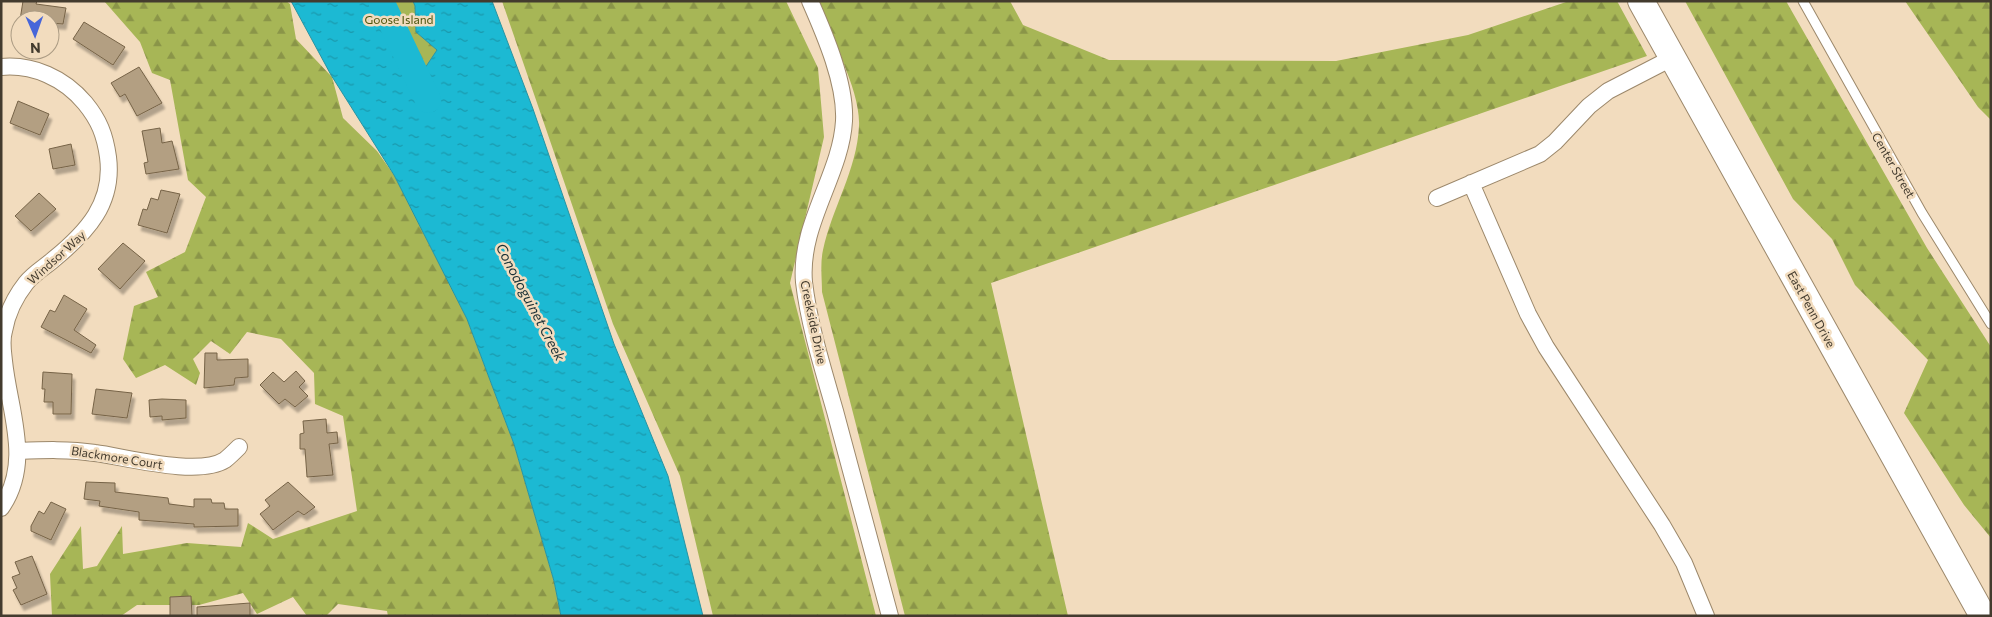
<svg xmlns="http://www.w3.org/2000/svg" width="1992" height="617" font-family="Commissioner,sans-serif">
<style>
.forest{fill:url(#forest-firs)}
.water{fill:url(#water-ripples);stroke:#2893a2}
.lines{fill:none;stroke-linecap:round;stroke-linejoin:round}
.river{stroke:#1cb9d3;stroke-width:26}
.building{fill:#b39f82;stroke:#766347;filter:url(#shadow)}
.service-casing{stroke:#9c886b;stroke-width:11}
.minor-casing{stroke:#9c886b;stroke-width:18}
.primary-casing{stroke:#9c886b;stroke-width:28}
.service{stroke:#fff;stroke-width:9}
.minor{stroke:#fff;stroke-width:16}
.primary{stroke:#fff;stroke-width:26}
.labels{text-anchor:middle;dominant-baseline:central;stroke-width:5;stroke-linejoin:round;paint-order:stroke}
.park-label{font-size:12px;fill:#4c550e;stroke:#f2dcbe}
.street-label{font-size:12px;fill:#433b2e;stroke:#f2dcbe}
.water-label{font-size:14px;font-style:italic;fill:#193036;stroke:#f2dcbe}
</style>
<defs>
<pattern id="forest-firs" width="22" height="20" patternUnits="userSpaceOnUse" patternTransform="scale(1.25)"><rect width="22" height="20" fill="#a7b656"/><path d="M5 1l3.5 6h-7zM16 11l3.5 6h-7z" fill="#8a9548"/></pattern>
<pattern id="water-ripples" width="26" height="14" patternUnits="userSpaceOnUse" patternTransform="scale(1.25)"><rect width="26" height="14" fill="#1cb9d3"/><path d="M2 4q2-2 4 0t4 0M15 11q2-2 4 0t4 0" fill="none" stroke="#1a98ac"/></pattern>
<filter id="shadow"><feDropShadow dx="3" dy="5.5" stdDeviation="1" flood-color="#0004"/></filter>
</defs>
<rect width="100%" height="100%" fill="#f2dcbe"/>
<path class="forest" d="M104 1H286L290 4 296 39 332 77 343 118 377 151 394 175 467 319 514 444 554 581 561 616H388L387 611 338 604 326 616H307L293 597 257 614 243 593 199 605H137L121 616H52L50 574 81 526 83 569 97 566 122 526 123 554 187 543 241 547 248 523 273 539 357 511 343 416 315 404 314 373 281 339 247 332 230 354 211 341 193 359 200 373 196 385 165 365 136 378 123 359 134 306 158 297 146 272 185 252 206 197 188 180 170 80 152 73 140 42Z
M370 1H413L415 6 416 32 437 50 425 68 407 69Z
M502 1H786L818 68 824 137 790 283 876 616H713L680 476 613 324Z
M815 1H1010L1023 25 1109 60 1336 61 1468 35 1569 1H1617L1647 56 991 283 1068 616H905L822 292C822 279 820 263 823 250 832 208 857 170 859 126 861 91 830 34 815 1Z
M1685 1H1786L1927 248 1991 347V538L1964 505 1904 413 1928 360 1855 285 1832 239 1793 199Z
M1905 1H1991V120L1978 107Z"/>
<path class="water" d="M291 1H370L407 69 425 68 437 50 416 32 415 6 413 1H492L533 109 614 344 668 476 703 616H561L554 581 514 444 467 319 394 175 331 75Z"/>
<g class="lines">
<path class="river" d="M381 1 428 100"/>
</g>
<path class="building" d="M23 1H37L36 4 66 8 63 24 50 23V20H20Z
M84 22 125 47 113 65 73 39Z
M139 67 162 103 137 116 125 94 120 97 111 83Z
M18 101 49 114 40 135 10 123Z
M160 128 162 143 172 141 179 169 146 174 144 163 148 162 142 131Z
M71 144 75 165 53 169 49 149Z
M161 190 180 194 167 233 138 225 143 209 147 210 151 198 158 200Z
M39 193 56 209 31 231 15 216Z
M123 243 145 261 120 289 98 269Z
M64 295 87 309 74 330 96 345 91 353 41 327 50 310 55 312Z
M205 353H217V360L248 359V377L235 378 234 385 204 388Z
M296 371 305 381 299 387 308 396 295 407 285 399 279 404 260 385 273 372 284 382Z
M43 372 72 374 71 414H53V402H44L45 389H42Z
M96 389 132 393 127 418 92 414Z
M162 399 186 400V418L162 420V416L150 417 149 400Z
M326 419 327 433 337 432 338 443 329 444 333 475 307 477 305 449H300V434L304 433 303 421Z
M86 482 115 483V492L168 498 169 504 194 507V499H211L212 503H224L225 509H238V526L194 527V524L139 520V512L99 506 100 501 84 499Z
M288 482 315 507 304 515 298 511 273 530 260 514 270 506 265 500Z
M51 502 66 509 51 540 31 531V526L39 511 44 514Z
M32 556 47 594 21 605 13 590 17 588 12 577 20 574 15 562Z
M191 596 192 616H170V597Z
M250 603V616H197V607Z"/>
<g class="lines">
<defs>
<path id="service" d="M1803 1 1922 213 1991 324"/>
<path id="minor" d="M810 1C825 35 846 84 844 121 841 175 799 224 804 282 809 325 823 369 835 411 853 479 871 547 890 616
M1 67C33 64 64 78 85 103 99 120 105 135 108 157 114 203 87 232 54 259 45 267 34 273 26 283 15 297 7 314 4 331 1 341 3 351 4 361 9 411 33 462 1 508
M1471 183 1528 314 1546 347 1662 525 1684 563 1706 616
M1437 198 1540 154 1555 142 1589 106 1608 91 1672 58
M18 451C44 450 69 449 95 453 126 457 198 477 225 460 230 456 235 451 239 447"/>
<path id="primary" d="M1641 1 1983 616"/>
</defs>
<use href="#service" class="service-casing"/>
<use href="#minor" class="minor-casing"/>
<use href="#primary" class="primary-casing"/>
<use href="#service" class="service"/>
<use href="#minor" class="minor"/>
<use href="#primary" class="primary"/>
</g>
<g class="labels">
<g class="park-label">
<text x="399" y="19">Goose Island</text>
</g>
<g class="street-label">
<text transform="translate(1894 165) rotate(60)">Center Street</text>
<text transform="translate(56 257) rotate(-42)">Windsor Way</text>
<text transform="translate(1812 309) rotate(61)">East Penn Drive</text>
<text transform="translate(814 322) rotate(78)">Creekside Drive</text>
<text transform="translate(117 457) rotate(9)">Blackmore Court</text>
</g>
<g class="water-label">
<text transform="translate(531 302) rotate(62)">Conodoguinet Creek</text>
</g>
</g>
<rect width="1992" height="617" fill="none" stroke="#433b2e" stroke-width="5"/>
<g transform="translate(35 35) rotate(178)"><circle r="24" fill="#f2dcbe" stroke="#ac9c84"/>
<path d="M0-4L9 19L0 12L-9 19Z" fill="#4766d9"/>
<text y="-8" font-size="14" font-weight="bold" text-anchor="middle" fill="#433b2e">N</text>
</g>
</svg>
